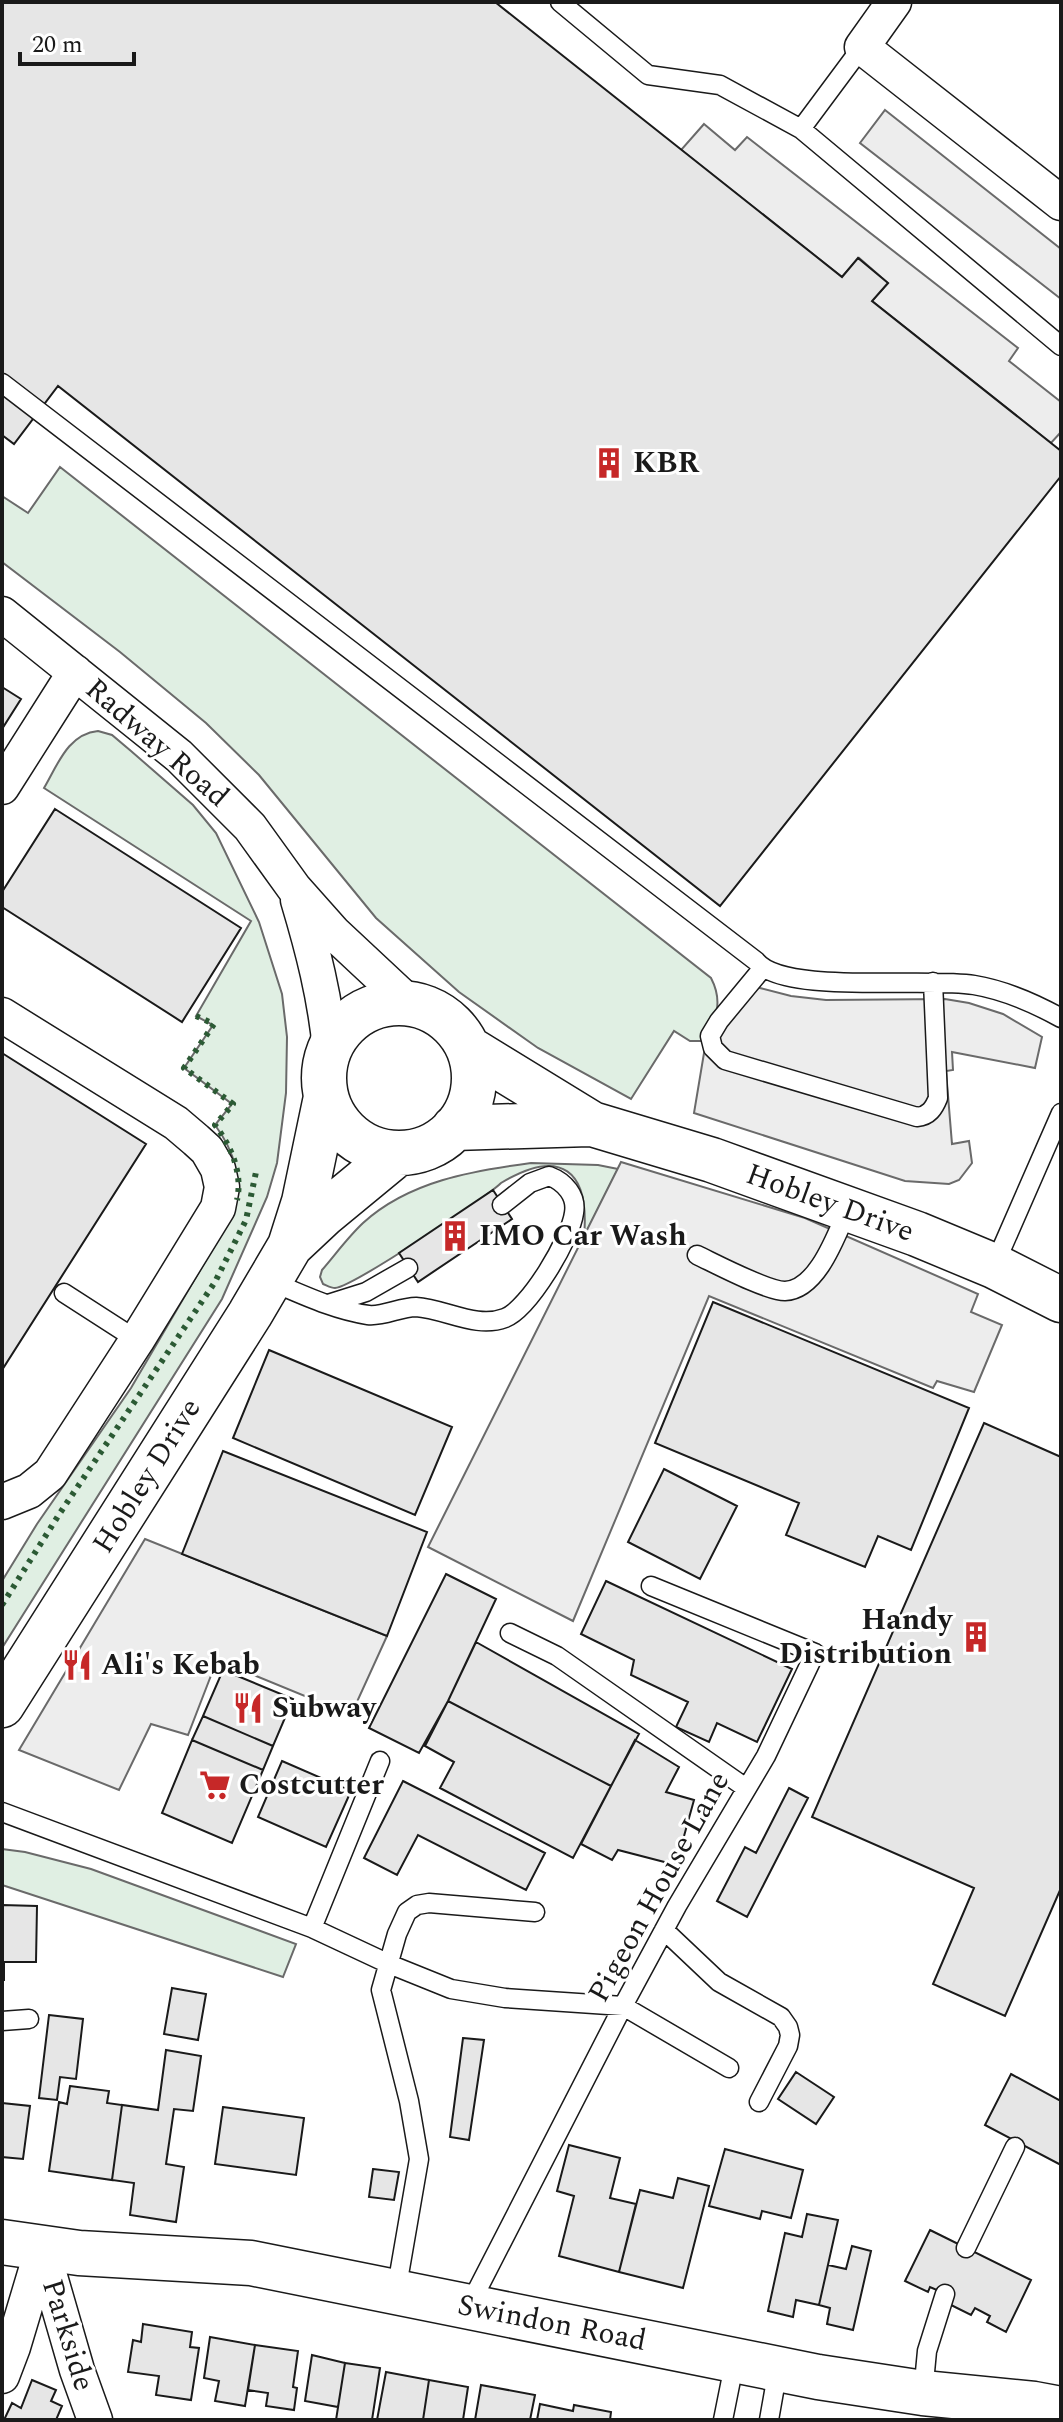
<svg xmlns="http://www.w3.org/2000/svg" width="1063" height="2422" font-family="Spectral,serif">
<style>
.green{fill:#e0efe3;stroke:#6a6a6a;stroke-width:2}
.parking{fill:#ededed;stroke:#6a6a6a;stroke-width:2}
.building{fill:#e6e6e6;stroke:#1a1a1a;stroke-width:2}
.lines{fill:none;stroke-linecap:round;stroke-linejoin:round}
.lane-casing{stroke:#1a1a1a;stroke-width:21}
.street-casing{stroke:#1a1a1a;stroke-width:37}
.secondary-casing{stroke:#1a1a1a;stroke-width:47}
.lane{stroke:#fff;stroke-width:18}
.street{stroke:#fff;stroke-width:34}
.secondary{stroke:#fff;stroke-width:44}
.hedge{stroke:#2b5a34;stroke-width:6;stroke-dasharray:4 6;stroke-linecap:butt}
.labels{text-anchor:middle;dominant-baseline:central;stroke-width:6;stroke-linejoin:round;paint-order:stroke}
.poi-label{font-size:30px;font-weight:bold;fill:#1a1a1a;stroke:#fff;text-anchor:start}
.street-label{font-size:30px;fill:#1a1a1a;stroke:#fff}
</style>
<rect width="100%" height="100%" fill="#fff"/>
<path class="green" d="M60 467 711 978C723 1001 717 1018 704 1041H690L674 1031 631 1099 538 1048 459 992 376 918 259 775 206 723 120 652 2 562V496L28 513Z
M98 731 112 735 131 751 193 805 216 833 259 922 282 994 287 1037 286 1093 277 1163 267 1197 222 1299 2 1648V1581L37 1524 131 1388 234 1212C242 1178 235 1152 215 1125L232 1104 184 1068 213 1025 196 1016 251 921 44 788C58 764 68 734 98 731Z
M531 1163 598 1165 618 1169 584 1237C590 1170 561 1147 501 1183 483 1200 352 1287 335 1288 331 1288 326 1285 323 1284L320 1277 322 1270C335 1255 348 1237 363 1223 409 1181 472 1171 531 1163Z
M2 1849 25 1852 91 1869 296 1944 283 1977 2 1885Z"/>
<path class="parking" d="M885 110 1061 249V299L860 143Z
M704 124 735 150 747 137 1018 348 1009 361 1061 402V432L1051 443 872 301 888 283 859 258 842 277 681 150Z
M743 979 760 988 791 996 826 1000 945 999 969 1003 1003 1014 1042 1037 1035 1068 952 1052 953 1070 946 1071 952 1144 969 1141 972 1163 959 1180 949 1184 905 1181 694 1113 707 1035Z
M621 1162 805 1218 978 1294 971 1312 1002 1325 974 1392 937 1381 933 1388 709 1296 573 1621 428 1547Z
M145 1539 387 1636 351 1715 217 1660 188 1735 151 1724 119 1790 19 1750Z"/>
<path class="building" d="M2 2H495L842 277 858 258 888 283 872 301 1061 451V476L720 906 58 386 14 444 2 435Z
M2 687 21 699 2 729Z
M55 809 241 928 182 1022 2 907V892Z
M2 1053 146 1144 2 1370Z
M493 1190 512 1219 418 1282 399 1253Z
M713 1302 969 1408 911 1550 878 1536 865 1567 786 1535 799 1503 655 1443Z
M269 1350 452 1427 415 1515 233 1438Z
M984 1423 1061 1457V1888L1005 2016 933 1984 974 1888 812 1817Z
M223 1451 427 1532 387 1636 182 1554Z
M664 1469 737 1506 700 1579 628 1542Z
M446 1574 496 1599 448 1701 419 1753 369 1728Z
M606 1581 792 1669 757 1742 717 1723 709 1742 676 1727 688 1702 631 1675 634 1660 581 1634Z
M476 1642 639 1734 611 1786 448 1701Z
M223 1670 293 1699 273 1746 203 1716Z
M448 1701 611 1786 573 1858 440 1788 454 1762 425 1746Z
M203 1716 273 1746 263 1770 192 1740Z
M192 1740 263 1770 232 1843 162 1813Z
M635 1740 679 1767 666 1792 694 1800 676 1865 618 1850 612 1860 581 1844Z
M282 1761 351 1791 326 1847 258 1817Z
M403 1781 545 1853 526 1890 418 1835 397 1875 364 1858Z
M789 1788 808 1798 747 1917 717 1901 745 1847 756 1853Z
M2 1905 37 1906 36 1962H4V1980H2Z
M172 1988 206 1994 198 2040 164 2034Z
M49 2015 83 2019 76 2079 60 2077 57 2100 39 2098Z
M463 2038 484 2040 469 2140 450 2137Z
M166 2050 201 2056 193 2111 174 2109 166 2164 184 2167 176 2222 130 2215 134 2183 112 2180 122 2105 158 2110Z
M796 2072 834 2097 816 2124 778 2099Z
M1011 2074 1061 2101V2165L985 2125Z
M70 2086 109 2091 107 2103 122 2105 112 2180 49 2171 59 2102 67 2104Z
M2 2103 30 2106 23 2159 2 2157Z
M223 2107 304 2118 296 2175 215 2164Z
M569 2145 620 2158 610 2198 636 2204 619 2272 559 2256 574 2196 557 2191Z
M725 2149 803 2170 791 2218 762 2211 760 2219 709 2206Z
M373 2169 399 2172 394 2200 369 2197Z
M678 2178 709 2186 683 2288 619 2272 640 2190 673 2198Z
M807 2214 838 2220 819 2305 796 2300 793 2317 768 2311 785 2233 802 2237Z
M930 2230 1031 2280 1006 2332 987 2322 990 2316 975 2308 971 2315 949 2304 953 2297 930 2287 928 2292 905 2281Z
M852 2246 871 2251 853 2330 827 2324 830 2308 819 2305 828 2265 846 2269Z
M143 2324 192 2332 190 2347 199 2348 191 2400 156 2395 159 2376 128 2372 133 2340 141 2342Z
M210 2337 255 2345 245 2406 215 2401 219 2381 204 2378Z
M255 2345 298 2351 293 2387 297 2388 294 2410 266 2406 268 2393 248 2390Z
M312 2355 345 2363 338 2407 305 2401Z
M345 2363 380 2368 372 2420H336Z
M386 2372 429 2380 423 2420H377Z
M32 2380 56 2390 51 2401 62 2406 56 2420H4L12 2403 21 2408Z
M429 2380 468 2387 463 2420H423Z
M481 2385 535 2395 530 2420H475Z
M540 2404 573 2411 574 2405 611 2412 610 2420H537Z"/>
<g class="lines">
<defs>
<path id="lane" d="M560 2 648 75 720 85 801 129 1061 346
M801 129 862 47
M2 383 756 961C783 995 925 977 974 985 1004 990 1034 1003 1061 1018
M762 969 719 1021 710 1036 713 1048 725 1060 917 1117C929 1116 934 1108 938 1098L933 982
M697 1255C716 1264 767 1291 785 1291 818 1290 837 1233 848 1209
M994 1266 1061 1113
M270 1281C301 1294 334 1310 368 1315 383 1317 400 1307 416 1307 446 1309 476 1329 505 1318 529 1309 571 1238 574 1213 577 1196 565 1182 549 1176L530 1183 502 1205
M64 1293 137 1340
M328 1304 366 1292 408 1268
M510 1633 557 1656 746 1788
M2 1812 312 1928 389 1964 451 1989 505 1998 623 2006 729 2068
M312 1928 380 1761
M664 1930 719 1982 781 2017 788 2027 790 2035 788 2046 759 2102
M2 2021 29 2019
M966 2248 1015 2147
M396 2292 419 2159 409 2101 381 1990 397 1934 407 1912 417 1905 429 1903 535 1912
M469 2306 623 2006 677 1906 766 1756 815 1653 651 1586
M923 2393 927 2351 945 2294
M723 2420 735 2360
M769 2420 778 2369"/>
<path id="street" d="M894 2 862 47 1061 203
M2 614 179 756 250 827 294 888 334 933 410 1004
M2 787 75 672
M298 900C313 950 325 997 330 1049
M2 1015 176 1123 196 1140 207 1150 218 1169 222 1187 218 1208 137 1340 50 1474 29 1491 2 1502
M42 2249 77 2370 95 2420
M2 2376 13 2347 42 2250"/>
<path id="secondary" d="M324 1078a75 75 0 1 1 150 0a75 75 0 1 1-150 0Z
M468 1048 592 1124 712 1160 917 1234 994 1266 1061 1300
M454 1128 589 1124
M292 1244 324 1214 398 1153
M2 1705 250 1314 290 1246 304 1202 326 1097
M2 2242 79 2253 251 2263 818 2377 923 2393 1034 2404 1061 2409"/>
</defs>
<use href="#lane" class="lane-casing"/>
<use href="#street" class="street-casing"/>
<use href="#secondary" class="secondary-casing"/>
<use href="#lane" class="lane"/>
<use href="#street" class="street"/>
<use href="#secondary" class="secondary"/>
<path class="hedge" d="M196 1016 214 1024 184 1068 233 1104 215 1125C231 1146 243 1173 237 1200
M2 1605 60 1513 215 1282 246 1220 256 1172"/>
</g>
<defs>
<symbol id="building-bare" viewBox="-9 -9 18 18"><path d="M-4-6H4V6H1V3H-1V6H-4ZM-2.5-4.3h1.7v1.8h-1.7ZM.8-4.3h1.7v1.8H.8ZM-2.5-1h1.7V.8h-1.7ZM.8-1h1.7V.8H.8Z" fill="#c62828" stroke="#fff" stroke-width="2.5" paint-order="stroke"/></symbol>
<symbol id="restaurant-bare" viewBox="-9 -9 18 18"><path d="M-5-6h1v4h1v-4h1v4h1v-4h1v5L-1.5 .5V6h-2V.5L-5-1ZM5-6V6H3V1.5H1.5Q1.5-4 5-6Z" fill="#c62828" stroke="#fff" stroke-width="2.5" paint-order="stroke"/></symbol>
<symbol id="supermarket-bare" viewBox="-9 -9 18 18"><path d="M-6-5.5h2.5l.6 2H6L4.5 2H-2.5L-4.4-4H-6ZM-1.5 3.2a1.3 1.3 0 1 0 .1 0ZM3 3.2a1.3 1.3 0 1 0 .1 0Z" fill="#c62828" stroke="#fff" stroke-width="2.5" paint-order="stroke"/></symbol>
</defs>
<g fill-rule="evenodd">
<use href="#building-bare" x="587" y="441" width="44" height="44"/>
<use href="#building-bare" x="433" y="1214" width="44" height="44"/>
<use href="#building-bare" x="954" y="1615" width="44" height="44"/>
<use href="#restaurant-bare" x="55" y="1643" width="44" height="44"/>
<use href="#restaurant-bare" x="226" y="1686" width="44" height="44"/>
<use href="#supermarket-bare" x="193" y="1763" width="44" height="44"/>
</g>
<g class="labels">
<g class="poi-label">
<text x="633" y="463">KBR</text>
<text x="479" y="1236">IMO Car Wash</text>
<text x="952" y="1620" text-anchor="end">Handy<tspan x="952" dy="34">Distribution</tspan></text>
<text x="101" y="1665">Ali's Kebab</text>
<text x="272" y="1708">Subway</text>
<text x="239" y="1785">Costcutter</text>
</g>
<g class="street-label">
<text transform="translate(157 743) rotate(41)">Radway Road</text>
<text transform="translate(830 1203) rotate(20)">Hobley Drive</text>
<text transform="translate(147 1476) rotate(-58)">Hobley Drive</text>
<text transform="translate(659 1887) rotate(-61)">Pigeon House Lane</text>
<text transform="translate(552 2323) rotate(11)">Swindon Road</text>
<text transform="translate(68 2335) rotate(73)">Parkside</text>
</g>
</g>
<rect width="1063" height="2422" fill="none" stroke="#1a1a1a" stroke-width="8"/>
<path d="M20 52v12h114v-12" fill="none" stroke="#1a1a1a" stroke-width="4"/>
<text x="32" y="52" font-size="24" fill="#1a1a1a" stroke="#ffffff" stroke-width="6" paint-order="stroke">20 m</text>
</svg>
